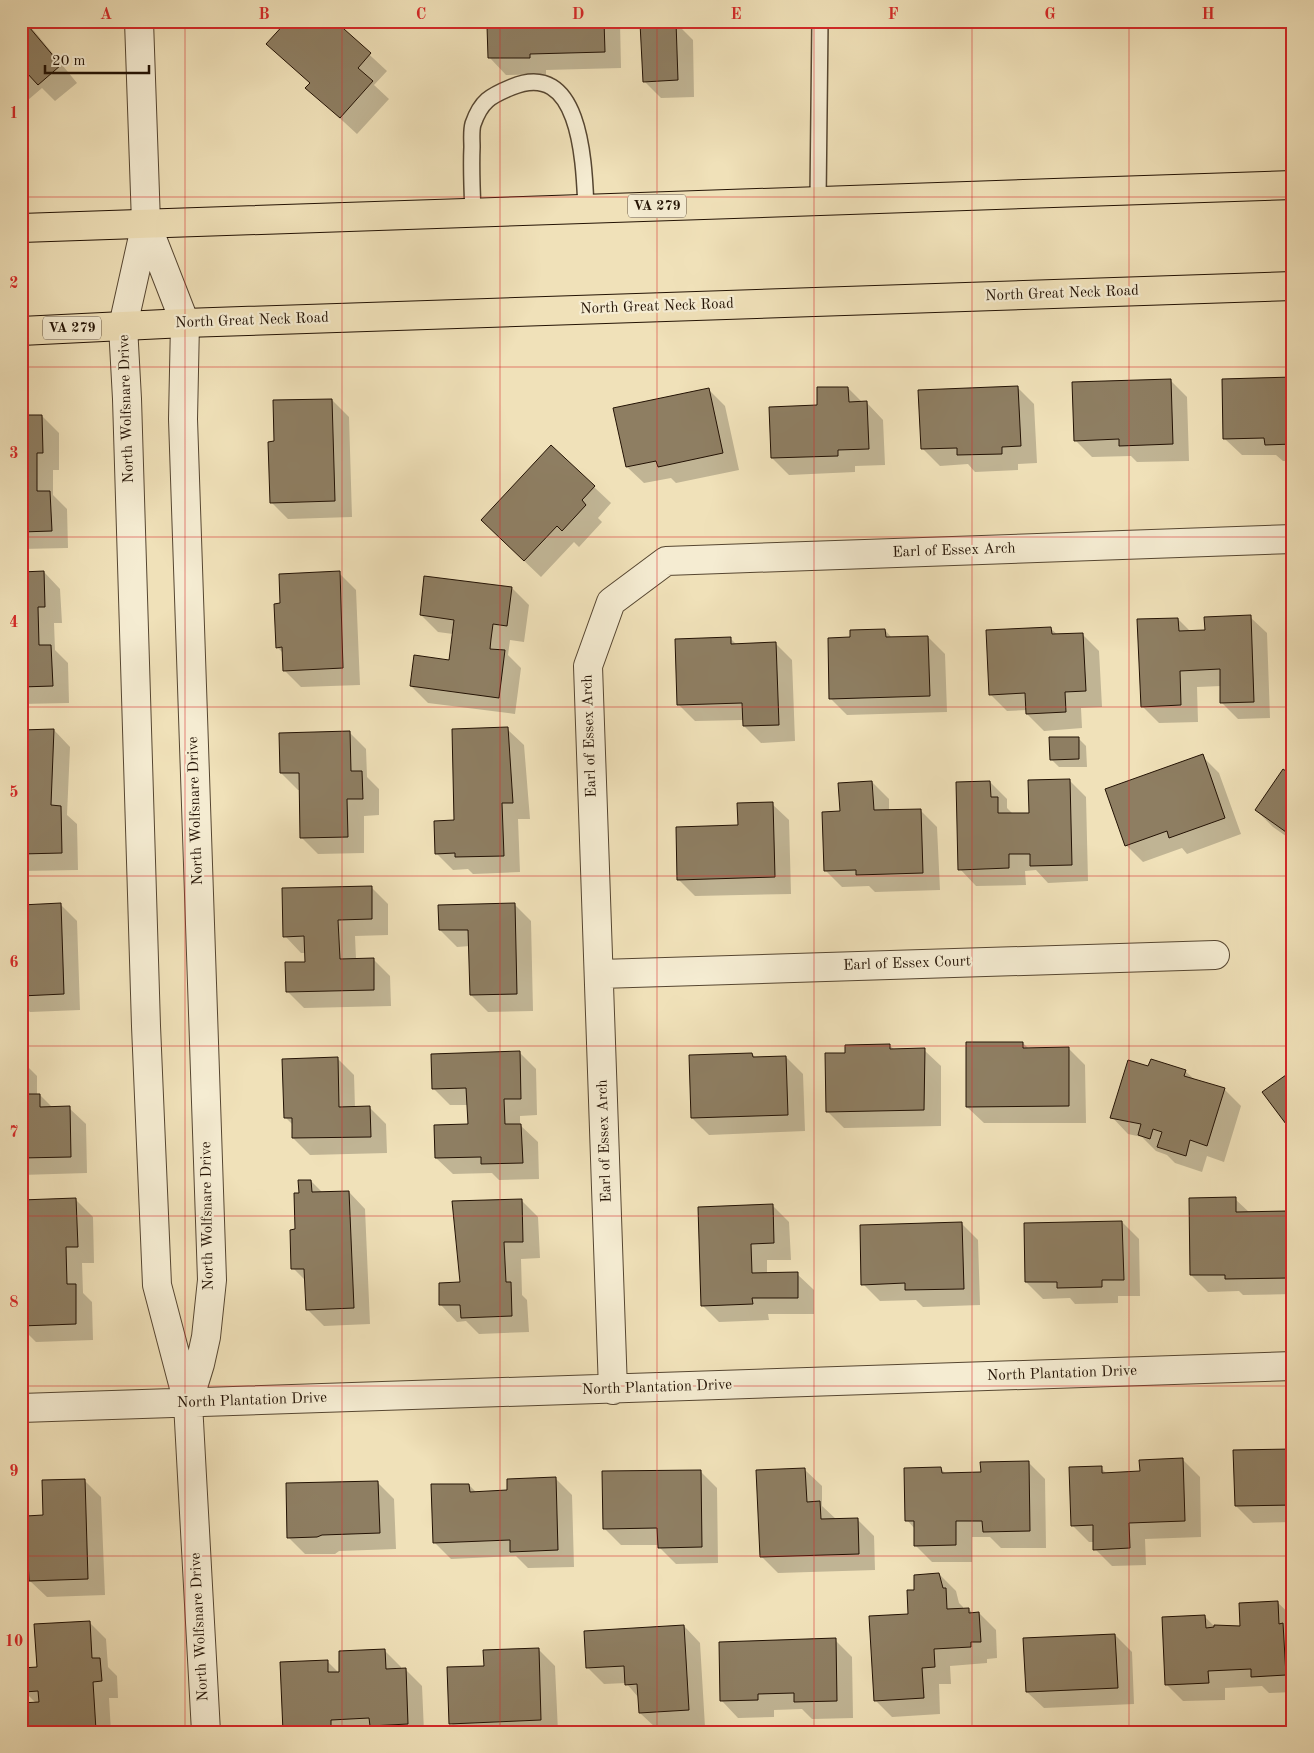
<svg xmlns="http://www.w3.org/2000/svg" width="1314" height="1753" font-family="'Old Standard TT',serif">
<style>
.shadow{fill:#0003}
.building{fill:#8e7e62;stroke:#231204}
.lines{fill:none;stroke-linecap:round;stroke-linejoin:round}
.service-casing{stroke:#564631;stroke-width:18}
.minor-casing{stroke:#564631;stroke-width:30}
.primary-casing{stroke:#231204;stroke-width:30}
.service{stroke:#f5ecd2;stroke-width:15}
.minor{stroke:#f5ecd2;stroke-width:28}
.primary{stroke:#f0e1b9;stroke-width:28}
.grid{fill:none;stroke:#d62828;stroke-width:1;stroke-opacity:0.55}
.labels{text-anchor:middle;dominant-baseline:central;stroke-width:4.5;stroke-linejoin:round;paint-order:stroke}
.shield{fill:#f5ecd2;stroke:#625342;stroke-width:1}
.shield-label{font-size:14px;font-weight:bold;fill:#231204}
.street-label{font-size:15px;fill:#231204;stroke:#f5ecd2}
.neatline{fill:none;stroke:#d62828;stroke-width:2}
.grid-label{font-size:16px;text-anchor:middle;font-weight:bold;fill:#d62828}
</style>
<rect width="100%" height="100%" fill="#f0e1b9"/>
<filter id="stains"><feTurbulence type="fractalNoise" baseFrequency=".004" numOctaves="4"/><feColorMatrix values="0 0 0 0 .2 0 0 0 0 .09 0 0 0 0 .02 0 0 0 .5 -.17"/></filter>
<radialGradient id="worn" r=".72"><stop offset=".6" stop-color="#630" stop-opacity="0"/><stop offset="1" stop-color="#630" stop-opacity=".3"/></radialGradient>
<path class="shadow" d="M21 21H24L35 32 77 83 55 101 42 88 21 106Z
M333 21 387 71 374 85 389 99 357 134 307 88 311 84 268 44Z
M493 21H618L620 23 621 68 546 70V74L506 75 490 58Z
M676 23 693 40 694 97 661 98 644 81Z
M1293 378V461H1283L1276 455H1242L1225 439Z
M1170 380 1187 397 1189 461 1137 462 1131 456 1092 457 1075 440Z
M1017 387 1034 404 1037 463 1018 464V470L975 472 968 464 940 466 923 449Z
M848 388 863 403H867L883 420 885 465 855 466V472L789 475 772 458 819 406Z
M709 390 725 406 739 470 676 483 671 478 644 483 627 467Z
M332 400 349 417 352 517 288 519 271 502 275 442Z
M21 416H42L59 433V470H53V495L67 509 68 548 21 549Z
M594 487 611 503 598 518 602 522 579 547 574 542 541 577 499 537Z
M44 572 60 589 62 623H54L55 650 68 663 69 703 21 704V573Z
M339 573 356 590 360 685 301 687 284 670V654L277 647Z
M425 577 512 588 529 605 524 642 510 640 508 655 521 668 515 714 428 703 411 686 450 661 453 634 438 632 421 615Z
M1250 617 1267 633 1270 718 1238 719 1221 702V686L1197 687 1198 722 1159 723 1142 706 1178 619 1191 632H1206Z
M1051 629 1058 635 1082 634 1099 651 1102 707 1081 708 1082 728 1044 731 1027 714V710L1007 711 990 694Z
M885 630 892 638 928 637 945 654 947 712 847 715 830 698 852 638Z
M731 639 737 645 775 643 792 660 795 741 761 743 744 726V720L695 721 679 705Z
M507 729 524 745 530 819H518L520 872 473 874 468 869 453 870 436 853 456 821Z
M54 730 70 747 67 815 77 824 78 870 21 871V731Z
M350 733 366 749 367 777 379 789V815L364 816V853L318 854 301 837 300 790H298L281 773Z
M1078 738 1086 746 1087 767H1059L1051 759Z
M1202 756 1219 773 1241 834 1187 854 1182 848 1143 862 1126 845Z
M1293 778V841L1273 827 1256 810Z
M1069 780 1086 797 1088 881 1048 883 1036 870 1025 871 1026 885 976 886 960 869 990 782 1007 799V808L1013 814H1030Z
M872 782 889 799V811L920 810 937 827 940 890 875 892 869 886 842 887 825 870 841 812Z
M772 804 789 820 791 894 695 896 678 879Z
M371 887 388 904V935L355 936 356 959H373L390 976 391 1006 304 1008 287 991 306 963V953H301L285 936Z
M60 904 77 921 80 1010 30 1012 21 1004V906Z
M514 904 531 921 533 1011 488 1012 471 995 470 946 457 947 440 930Z
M1023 1043 1029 1049H1069L1085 1065 1086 1123H984L967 1107Z
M889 1045 895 1050H924L941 1066V1126L844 1128 827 1111 847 1055Z
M519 1052 536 1069 537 1115 520 1116V1125L538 1142 539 1179 499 1180 492 1173 453 1174 436 1158 469 1125 468 1105H450L433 1088Z
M752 1054 756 1058 786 1057 803 1074 805 1131 709 1135 692 1118Z
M337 1058 354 1075 355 1108 369 1107 386 1124 387 1153 310 1155 293 1138V1125L285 1117Z
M21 1060 37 1076V1095H40L53 1108H69L86 1124 87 1173 21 1175Z
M1149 1067 1185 1071 1195 1080 1224 1089 1241 1106 1224 1162 1207 1156 1202 1172 1175 1163 1167 1155 1156 1151 1142 1137 1128 1134 1112 1117Z
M311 1181 323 1193 349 1192 365 1209 370 1324 324 1326 307 1309 306 1281 293 1268 300 1194Z
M1235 1199 1250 1213H1288L1293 1218V1294L1243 1295 1239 1291 1208 1292 1191 1275Z
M76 1200 93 1217 94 1263H82L83 1293 92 1302 93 1340 36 1342 21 1327V1201Z
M521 1200 538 1217 540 1258 521 1259 522 1295 527 1300 529 1332 479 1334 466 1321 457 1322 441 1305 461 1283Z
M772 1205 789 1222 791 1260H767V1274H797L814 1290V1314H768L769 1320 719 1322 702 1305Z
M1122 1222 1139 1239 1140 1296H1118V1303L1075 1304 1070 1298 1043 1299 1026 1282Z
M961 1223 978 1240 980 1305 923 1307 916 1300 880 1301 863 1284Z
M1293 1450V1522L1253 1523 1236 1506Z
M1183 1460 1200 1477 1201 1537 1145 1539 1146 1565 1112 1566 1095 1549V1542H1089L1072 1525 1101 1468 1107 1474 1141 1473Z
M1028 1462 1045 1479 1046 1548H1001L990 1537H972V1562H932L915 1545V1529L907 1520 941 1469 946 1474 982 1473Z
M805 1470 822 1486V1506L837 1520 857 1519 874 1536 875 1570 778 1573 761 1556Z
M700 1471 717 1488 718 1563 676 1564 659 1547V1545H621L604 1528Z
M555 1478 572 1495 574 1567 528 1568 516 1556 451 1559 434 1542 469 1485 477 1493 509 1492Z
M84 1480 101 1497 105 1595 47 1597 30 1581 45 1517Z
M377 1482 394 1499 396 1549 339 1551 335 1554H305L289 1538Z
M939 1574 956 1591 959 1603 963 1607V1610L969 1609 973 1614 979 1613 996 1630 997 1658 987 1659V1663L950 1666 951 1684H939L940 1714 892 1717 875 1700 909 1615 916 1591Z
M1277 1602 1293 1617V1692L1269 1693 1262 1686 1225 1688V1700L1183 1701 1166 1684 1204 1616 1214 1626 1242 1627Z
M89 1622 106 1639 108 1667 117 1676 118 1698H109L111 1732H21L36 1703 25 1692 38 1668Z
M684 1626 700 1643 705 1727 657 1729 640 1713 639 1698 626 1683 604 1684 588 1668Z
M1115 1635 1132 1652 1134 1704 1044 1708 1027 1692Z
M835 1640 852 1657 853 1718 812 1719 802 1709 774 1710V1717L738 1718 722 1701Z
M538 1649 555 1666 558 1732H459L451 1723 485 1667Z
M384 1650 401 1667V1669H405L422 1686 424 1732H284L327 1661 341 1675Z"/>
<path class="building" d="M21 21H24L61 65 38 85 26 72 21 75Z
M287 21H335L371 53 358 68 373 81 340 118 305 88 310 83 266 44Z
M492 21H604L605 52 530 54V58H488L487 26H492Z
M676 22 678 80 643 82 640 23Z
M1293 377V444L1265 445 1264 438 1223 439 1222 379Z
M1171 379 1173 444 1119 446V439L1074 441 1072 382Z
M1018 386 1021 446 1002 447V454L957 455V448L921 449 918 390Z
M817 387H848L849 402 867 401 869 449 838 450V456L771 458 769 407 817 405Z
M709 388 723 453 658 467 656 461 626 467 613 408Z
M332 399 335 501 270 503 268 442 274 441 273 400Z
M21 415H42L43 453H37V491H50L52 531 21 532Z
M551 445 595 486 582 500 586 505 562 531 557 526 524 561 481 520Z
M44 571 45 607H38L39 645H51L53 686 21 687V572Z
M340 571 343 668 283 671 282 647 276 648 274 604 280 603 279 574Z
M424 576 512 587 507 626 493 624 491 639 490 649 505 650 499 698 410 686 414 655 449 660 454 620 420 615Z
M1251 615 1254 702 1220 703V669L1180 671 1181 705 1141 707 1137 619 1178 618 1179 631 1205 630 1204 617Z
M1051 627 1052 634 1083 633 1086 691 1065 692 1066 712 1026 714 1025 693 989 695 986 630Z
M885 629 886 637 928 636 930 696 829 699 828 638 850 637V630Z
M731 637V644L776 642 779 725 743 726 742 703 677 705 675 639Z
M508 727 513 803H502L504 856 455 857V853L435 854 434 821 454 820 452 729Z
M54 729 51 805 61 806 62 853 21 854V730Z
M350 731 351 771H362L363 799H347L348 837 300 838 299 773H280L279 733Z
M1049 737H1079V759L1050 760Z
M1203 754 1225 818 1169 838 1167 831 1125 846 1105 789Z
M1283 769 1293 776V837L1255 810Z
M1070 779 1072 865 1030 866V854H1009V868L958 870 956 782 990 781 991 797H998V813H1029L1028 780Z
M872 781 874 810 921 809 923 873 856 875V870L824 871 822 812 840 811 838 783Z
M773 802 775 877 677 880 676 827 738 825 737 803Z
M372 886V919L338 920 340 959 374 958V990L286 992 285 962H305L304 936 283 937 282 888Z
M61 903 64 994 21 996V905Z
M515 903 517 994 470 995 468 930H439L438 905Z
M966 1042H1023V1048L1069 1047V1106L966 1107Z
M890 1044V1049L925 1048 924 1110 826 1112 825 1053H845V1045Z
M520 1051 521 1099H504L505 1124H521L523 1163 481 1164V1157L435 1158 434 1125 468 1124 466 1088 432 1089 431 1054Z
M752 1053 753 1057 786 1056 788 1115 691 1118 689 1055Z
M338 1057 339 1107 370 1106 371 1137 292 1138V1118H284L282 1059Z
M1151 1059 1186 1070 1184 1076 1225 1088 1207 1146 1190 1140 1186 1156 1157 1147 1162 1132 1153 1129 1150 1139 1138 1135 1141 1124 1110 1118 1128 1060 1148 1066Z
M1293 1070V1125L1289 1128 1262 1092Z
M21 1094H40V1107L70 1106 71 1157 21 1158Z
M298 1180H311L312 1192 349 1191 354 1308 306 1310 304 1269H291L290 1230 295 1229 294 1193H299Z
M1236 1197V1212L1288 1211 1289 1278 1225 1279V1275H1190L1189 1198Z
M76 1198 78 1247H66L67 1284H76V1324L21 1326V1200Z
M522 1199 523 1242H504L506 1282H511L512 1316 461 1318 460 1305H439V1283L460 1282 452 1201Z
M773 1204 774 1243 751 1244 752 1273 798 1272V1298H752L753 1304 701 1306 698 1207Z
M1122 1221 1124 1280H1102V1287L1057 1288V1282H1025L1024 1223Z
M962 1222 964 1289 905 1290V1283L861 1285 860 1225Z
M1293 1449V1505L1235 1506 1233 1450Z
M1183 1458 1185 1521 1129 1523 1130 1548 1093 1550V1525L1071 1526 1069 1467 1102 1466V1473L1140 1471 1139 1460Z
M1029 1461 1030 1531 983 1532 982 1521H956V1545L914 1546V1521H905L904 1468 941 1467 942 1473 981 1472 980 1462Z
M805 1468 807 1502 820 1501 821 1519 858 1518 859 1554 760 1557 756 1470Z
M701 1470 702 1547 658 1548 657 1528 603 1529 602 1471Z
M556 1477 558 1550 510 1552V1540L433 1543 431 1484H469L470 1492 507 1490V1479Z
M85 1479 88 1579 29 1581 26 1516 43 1515 42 1480Z
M378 1481 380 1533 322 1535 317 1537 287 1538 286 1483Z
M939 1573 943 1588H946L947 1609 969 1608V1613L979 1612 981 1642H971V1647L934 1649 935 1667 922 1668 924 1698 874 1701 869 1616 908 1614 907 1590H914V1575Z
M1278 1601 1279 1624 1283 1623 1286 1675 1251 1677V1669L1208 1671 1209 1683 1165 1685 1162 1617 1205 1615 1206 1628 1214 1627V1625L1240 1626 1239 1603Z
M90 1621 92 1658H100L102 1681 93 1682 96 1730 21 1732V1703L39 1702 38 1691 24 1692 22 1668 37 1667 34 1624Z
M684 1625 689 1710 639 1713 637 1684 625 1685 624 1666 586 1668 584 1631Z
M1115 1634 1118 1688 1026 1692 1023 1638Z
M836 1638 837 1701 794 1702V1693L758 1694V1700L720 1701 719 1642Z
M539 1648 541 1720 449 1724 447 1667 484 1666 483 1650Z
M385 1649 386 1669 406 1668 408 1724 370 1726 369 1718 331 1720V1732H283L280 1662 328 1660V1672H339V1651Z"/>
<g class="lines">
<defs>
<path id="service" d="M818 200 820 21
M473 212C472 190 471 169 472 147 472 140 471 131 473 124 481 101 490 96 512 87 582 58 584 166 586 208"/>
<path id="minor" d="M139 21 146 223 123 326 127 399 146 1026 157 1285 188 1403 206 1732
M146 223 185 323 183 419 212 1280 206 1337 200 1364 188 1403
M600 974 1215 955
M613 1390 588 666 611 602 666 561 1293 539
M21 1408 1293 1366"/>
<path id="primary" d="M21 228 1293 185
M21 331 185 323 1293 286"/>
</defs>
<use href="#service" class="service-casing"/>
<use href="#minor" class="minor-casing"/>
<use href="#primary" class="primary-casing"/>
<use href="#service" class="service"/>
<use href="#minor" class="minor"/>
<use href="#primary" class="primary"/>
</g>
<path class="grid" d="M185 21V1732M342 21V1732M500 21V1732M657 21V1732M814 21V1732M972 21V1732M1129 21V1732M21 197H1293M21 367H1293M21 537H1293M21 707H1293M21 876H1293M21 1046H1293M21 1216H1293M21 1386H1293M21 1556H1293"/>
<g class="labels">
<g class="shield">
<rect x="628" y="194.5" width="58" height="23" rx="4"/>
<rect x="43" y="316.5" width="58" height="23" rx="4"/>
</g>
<g class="shield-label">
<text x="657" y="206">VA 279</text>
<text x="72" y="328">VA 279</text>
</g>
<g class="street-label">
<text transform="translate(1062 294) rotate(-2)">North Great Neck Road</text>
<text transform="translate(657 307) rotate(-2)">North Great Neck Road</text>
<text transform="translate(252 321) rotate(-2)">North Great Neck Road</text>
<text transform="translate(127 409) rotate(-92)">North Wolfsnare Drive</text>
<text transform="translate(954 551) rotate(-2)">Earl of Essex Arch</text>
<text transform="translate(590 736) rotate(-92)">Earl of Essex Arch</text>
<text transform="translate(196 811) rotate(-92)">North Wolfsnare Drive</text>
<text transform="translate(907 964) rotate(-2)">Earl of Essex Court</text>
<text transform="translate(605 1141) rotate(-92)">Earl of Essex Arch</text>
<text transform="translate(208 1216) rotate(-91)">North Wolfsnare Drive</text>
<text transform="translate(1062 1374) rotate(-2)">North Plantation Drive</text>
<text transform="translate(657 1388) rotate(-2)">North Plantation Drive</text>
<text transform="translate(252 1401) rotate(-2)">North Plantation Drive</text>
<text transform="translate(200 1627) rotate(-93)">North Wolfsnare Drive</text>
</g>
</g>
<rect width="1314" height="1753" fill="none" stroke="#f0e1b9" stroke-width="55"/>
<path d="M45 65v8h104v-8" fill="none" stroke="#231204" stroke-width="2.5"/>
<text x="52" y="65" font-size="15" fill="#231204" stroke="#f5ecd2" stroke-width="4" paint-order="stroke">20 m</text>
<rect x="28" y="28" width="1258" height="1698" class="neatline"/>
<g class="grid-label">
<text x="106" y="19">A</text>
<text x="264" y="19">B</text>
<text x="421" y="19">C</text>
<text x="578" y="19">D</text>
<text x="736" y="19">E</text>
<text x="893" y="19">F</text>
<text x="1050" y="19">G</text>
<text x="1208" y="19">H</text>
<text x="14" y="118">1</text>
<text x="14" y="288">2</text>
<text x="14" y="458">3</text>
<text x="14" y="627">4</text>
<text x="14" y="797">5</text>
<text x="14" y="967">6</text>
<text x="14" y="1137">7</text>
<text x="14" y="1307">8</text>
<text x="14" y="1476">9</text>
<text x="14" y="1646">10</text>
</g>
<rect width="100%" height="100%" filter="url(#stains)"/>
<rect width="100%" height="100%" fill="url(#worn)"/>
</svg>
